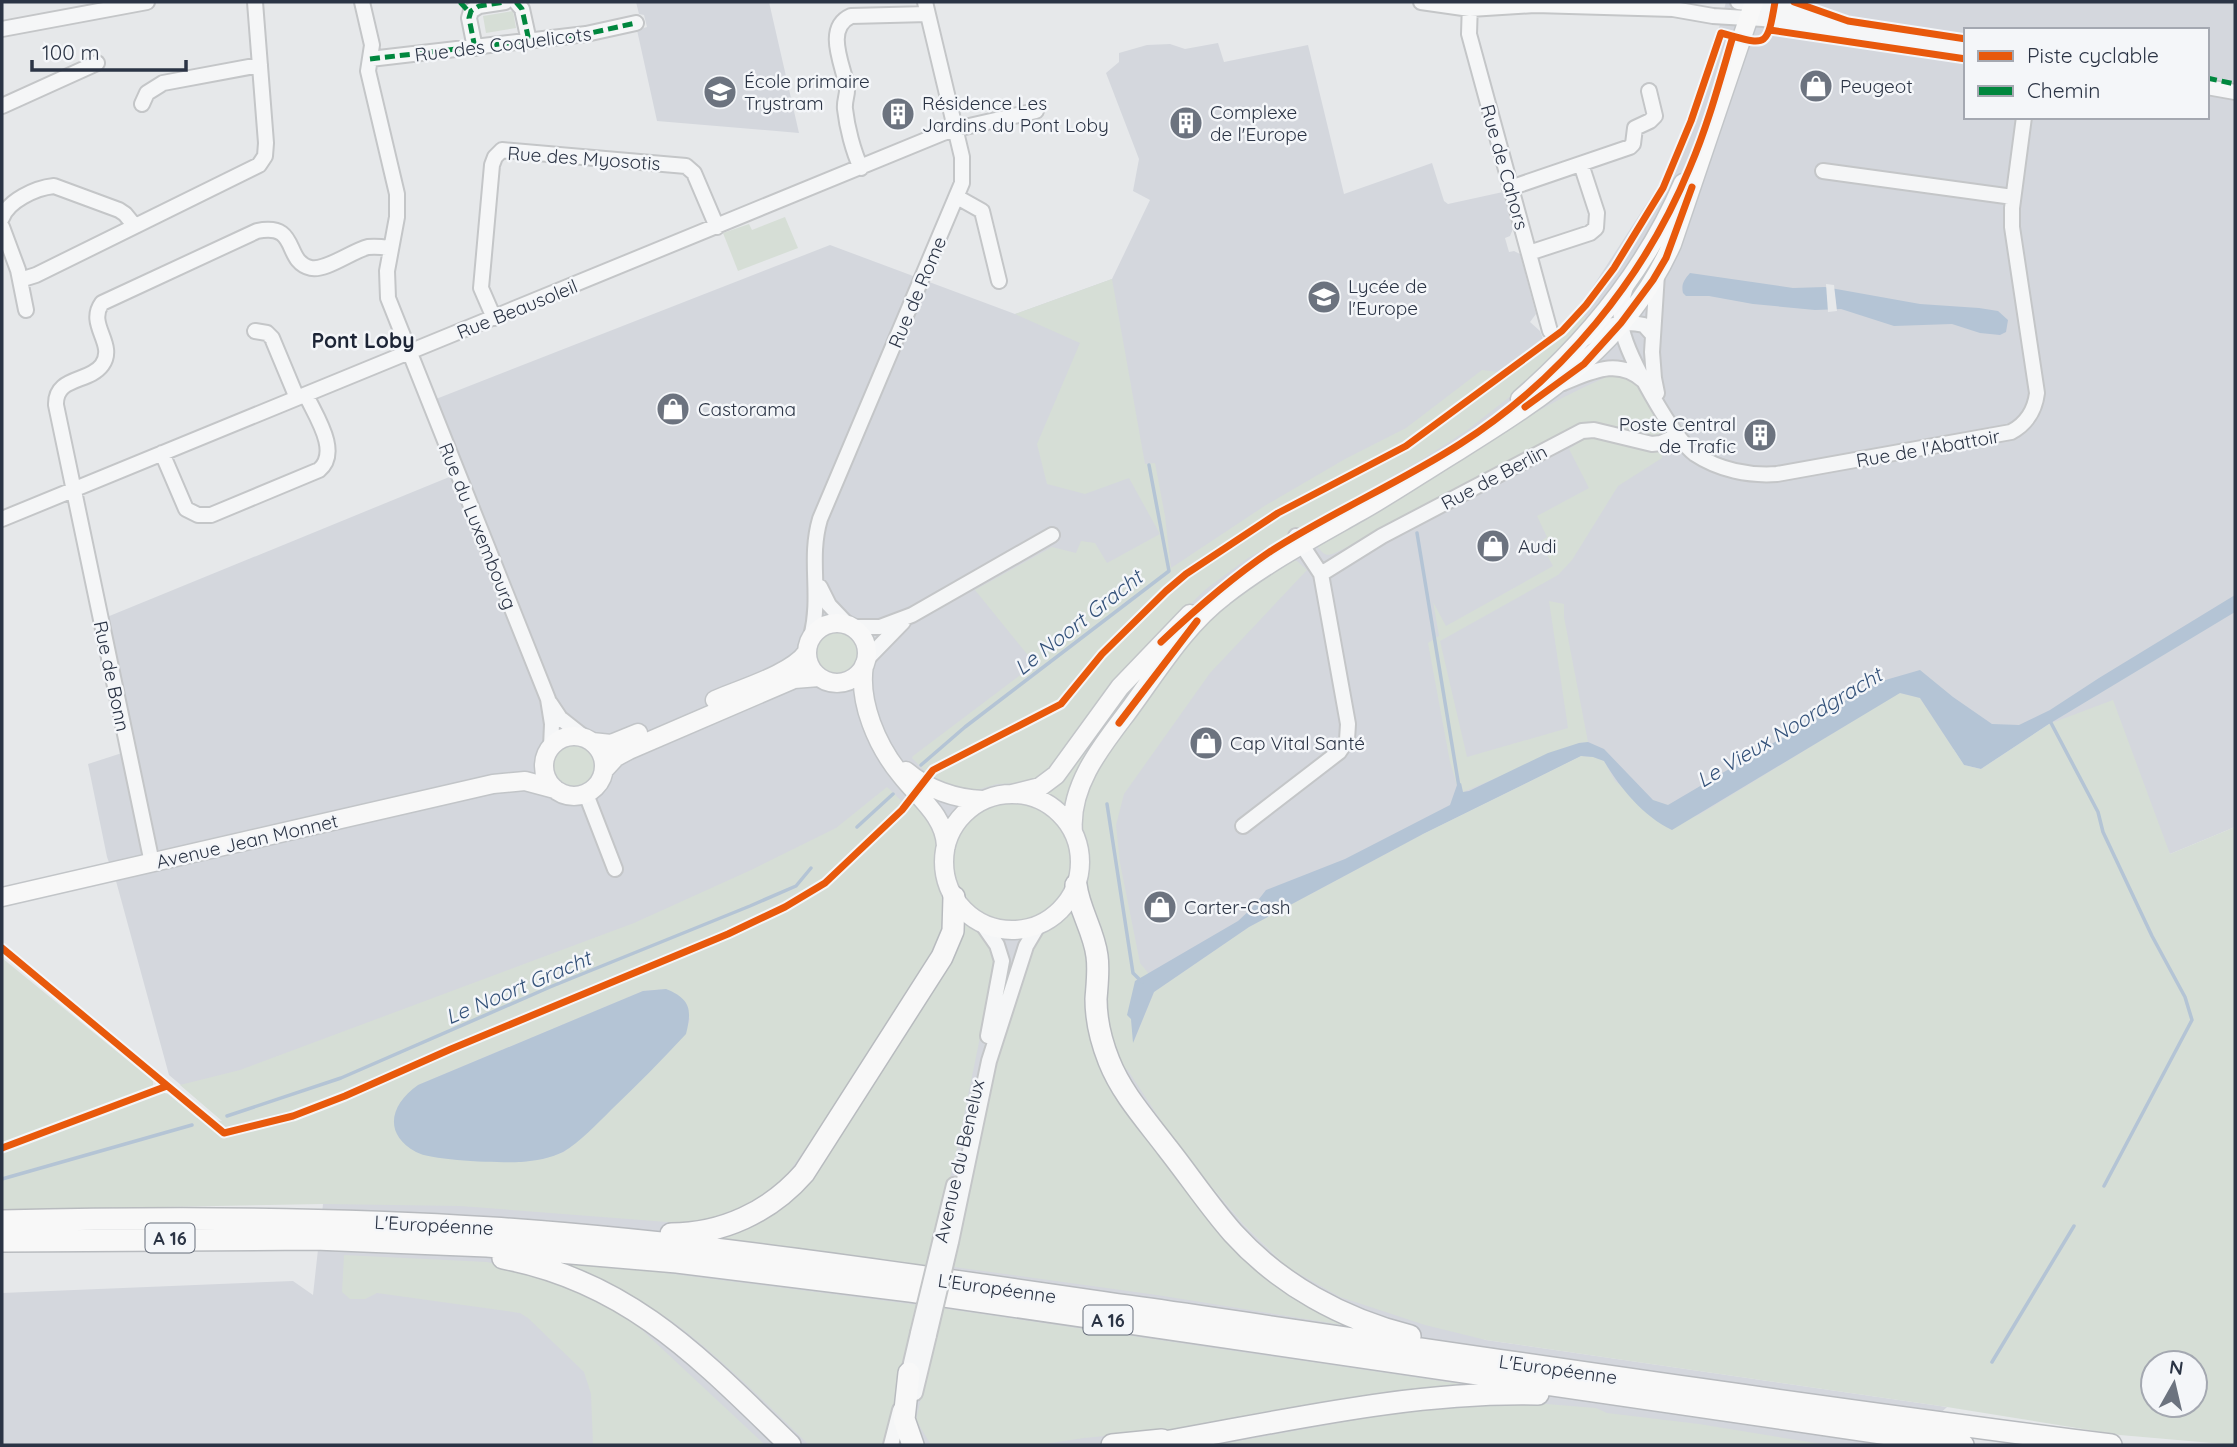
<svg xmlns="http://www.w3.org/2000/svg" width="2237" height="1447" font-family="Quicksand,sans-serif">
<style>
.built{fill:#d4d7dd;fill-rule:evenodd}
.green{fill:#d6ded6;fill-rule:evenodd}
.water{fill:#b4c4d5}
.pier{fill:#e6e8ea}
.lines{fill:none;stroke-linecap:round;stroke-linejoin:round}
.stream{stroke:#b4c4d5;stroke-width:3.5}
.minor-casing{stroke:#c4c6c8;stroke-width:18}
.major-casing{stroke:#c2c5c8;stroke-width:21}
.highway-casing{stroke:#b8bbbf;stroke-width:24}
.minor{stroke:#f5f6f7;stroke-width:14}
.major{stroke:#f8f8f8;stroke-width:18}
.highway{stroke:#f8f8f8;stroke-width:21}
.minor-bridge-casing{stroke:#c4c6c8;stroke-width:18;stroke-linecap:butt}
.minor-bridge{stroke:#f5f6f7;stroke-width:14}
.quiet{stroke:#00873e;stroke-width:5;stroke-dasharray:10 5;stroke-linecap:butt}
.cycleway-casing{stroke:#f4f6f9;stroke-width:11}
.cycleway{stroke:#e8590c;stroke-width:7}
.labels{text-anchor:middle;dominant-baseline:central;stroke-width:5;stroke-linejoin:round;paint-order:stroke}
.shield{fill:#f4f6f9;stroke:#676e7b;stroke-width:2}
.shield-label{font-size:18px;font-weight:bold;fill:#2b3445}
.street-label{font-size:19px;fill:#2b3445;stroke:#f4f6f9}
.poi-label{font-size:19px;fill:#2b3445;stroke:#f4f6f9;text-anchor:start}
.neighbourhood-label{font-size:21px;font-weight:bold;fill:#1d2536;stroke:#f4f6f9}
.water-label{font-size:21px;font-style:italic;fill:#34527a;stroke:#f4f6f9}
</style>
<rect width="100%" height="100%" fill="#e6e8ea"/>
<path class="built" d="M636 2H769L799 133 657 121 637 30 647 27 644 15 639 14Z
M1726 2H2235V827L2170 854 2049 724 1697 816 1672 830 1581 756 1423 834 1181 1151 1244 1225 1287 1267 1486 1340 1947 1407 1906 1445H2V1293L293 1281 313 1295 323 1204 169 1075 116 881 107 857 88 764 122 753 105 674 107 617 464 471 436 399 830 245 1015 314 1112 279 1150 200 1133 191 1139 159 1106 73 1119 62V53L1147 45 1170 44 1185 49 1218 43 1224 62 1308 45 1344 194 1432 163 1444 201 1448 204 1503 192 1513 229 1510 236 1505 238 1509 252 1514 251 1520 254 1536 314 1530 322 1540 331 1543 339 1557 330 1579 308 1664 177 1715 43ZM1966 30H2207V117H1966Z"/>
<path class="green" d="M513 11 516 28 486 33 483 16Z
M785 217 798 248 738 271 723 233 749 224 752 230Z
M1112 279 1145 464 1155 463 1165 516 1171 568 1266 505 1345 459 1406 428 1482 370 1498 372 1557 330 1579 308 1588 322 1531 380 1466 431 1421 460 1248 558 1206 589 1160 633 1058 768 1029 783 997 784 973 791 939 786 912 758 913 756 1035 664 975 590 1052 547 1076 553 1081 541 1095 543 1107 563 1160 534 1129 478 1085 494 1047 484 1037 444 1080 343 1015 314Z
M1609 376C1618 376 1630 377 1636 384 1645 393 1661 421 1661 434L1650 438 1591 424 1335 553C1326 557 1323 554 1318 547L1320 541C1355 521 1392 501 1427 479 1487 443 1544 403 1609 376Z
M1590 435 1658 452 1662 454V458L1618 486 1572 560 1558 575 1440 641 1467 757 1568 728 1549 601 1564 604V617L1588 742 1579 743 1463 792 1461 784 1457 785 1450 762 1428 643 1439 636 1433 602 1446 626 1553 566 1540 542 1547 537 1537 516 1589 488 1569 449Z
M1289 560 1297 561 1307 570 1210 673 1124 794 1116 825 1120 863 1140 963 1149 974 1135 981 1131 1019 1134 1041 1154 992 1249 927 1423 834 1581 756 1593 757 1604 761 1615 781 1626 790 1697 816 1899 693 1920 698 1964 765 1981 769 2049 724 2113 700 2170 854 2235 827V1445L2120 1435 1947 1407 1486 1340 1425 1325 1340 1297 1287 1267 1244 1225 1181 1151 1127 1069 1123 1071 1112 1050 1084 882 1087 862 1078 815 1100 761 1153 689 1216 611ZM2153 1363H2195V1405H2153Z
M1182 627 1067 808 1056 797 1040 791Z
M814 652a23 23 0 1 1 46 0a23 23 0 1 1-46 0Z
M551 765a23 23 0 1 1 46 0a23 23 0 1 1-46 0Z
M887 787 909 808 917 801 940 839 937 867 940 884 947 900V916L928 969 783 1181C763 1197 739 1213 714 1220 704 1223 691 1222 680 1223L460 1206 323 1204 2 1210V1151L158 1091 168 1094 197 1118 222 1121 180 1085 240 1070 634 923 751 870 836 828ZM666 989 690 1019 685 1034 667 1054 564 1152 546 1158 521 1162 418 1085 643 991Z
M950 862a62 62 0 1 1 124 0a62 62 0 1 1-124 0Z
M1072 904 1089 948 1094 1037 1213 1219 1349 1326 1157 1295 954 1267 991 1068 1032 943C1043 927 1061 920 1072 904Z
M959 918 989 939 996 959 959 1140 929 1266 709 1238 798 1189 825 1160 944 964Z
M2 958 153 1081V1086L142 1092 2 1146Z
M344 1255 487 1262 524 1270 570 1284 627 1316 765 1445H593L591 1394 584 1372 528 1318 520 1313 377 1293 365 1299H350L342 1292Z
M569 1261 919 1305 885 1445H809C769 1406 729 1366 685 1331 650 1303 607 1286 566 1268L565 1264Z
M942 1307 947 1309 1482 1387 1177 1429 1084 1438 1038 1445H931L916 1420Z
M1534 1403 1596 1408 1607 1413 1699 1424 1827 1445H1216L1428 1407Z"/>
<path class="water" d="M1690 273 1793 288 1825 287 1920 304 1979 308 1998 311 2008 320 2006 332 2000 335 1980 333 1952 324 1894 326 1841 309 1815 310 1753 304 1709 296H1686L1683 293C1681 284 1684 280 1690 273Z
M2235 595V612L2049 724 1981 769 1964 765 1920 698 1900 693 1672 830C1643 816 1620 788 1604 761L1593 757 1581 756 1423 834 1249 927 1154 992 1133 1043 1131 1019 1127 1015 1135 981 1238 921 1252 908 1266 890 1345 859 1450 805 1457 785 1461 783 1463 792 1469 791 1548 753 1579 743 1588 742 1604 749 1653 800 1668 805 1875 683 1920 670 1953 697 1992 724 2019 725 2050 710 2099 678Z
M666 989C691 999 692 1010 686 1034 662 1060 637 1085 611 1110 597 1124 580 1142 563 1152 551 1158 535 1161 521 1162 501 1163 432 1161 416 1152 382 1133 391 1104 418 1085L643 991Z"/>
<path class="pier" d="M1826 284 1834 285 1837 311 1828 312Z"/>
<g class="lines">
<path class="stream" d="M1417 533 1459 787
M2050 721 2098 812 2103 832 2152 936 2185 997 2192 1020 2104 1186
M921 765 965 727 1169 571 1149 465
M1107 804 1133 973 1142 982
M857 827 893 794
M227 1116 341 1078 550 987 750 906 796 886 811 868
M2 1179 192 1125
M1992 1362 2074 1226"/>
<defs>
<path id="minor" d="M362 2 372 45 368 71 397 194V217L387 271 388 298 548 699 552 724 551 747
M516 2 522 9 529 41
M1421 2 1470 9 1535 5 1673 9 1713 16 1763 19 1863 32 1966 48
M1470 2 1469 34 1550 331
M1738 2 1794 9 1831 23
M2 29 147 2
M475 48 469 18 471 11 479 6 505 2
M370 59 586 34 636 23
M2207 87 2235 92
M142 104 147 93 163 83 260 65
M2 106 97 63
M861 168C853 151 847 127 845 109 844 101 848 94 847 87 843 65 824 28 851 16L928 14
M1823 171 2013 197
M1510 188 1630 147 1633 144 1635 128 1650 121 1655 116 1649 91
M957 197 982 211 999 281
M2 218C8 201 35 188 54 186L119 210 125 214 134 225
M2 227 18 270 26 310
M1529 253 1590 233 1596 228 1597 213 1581 164
M20 280 36 275 259 165 265 156 266 143 255 2
M1626 287C1621 302 1619 314 1622 329 1628 357 1672 437 1695 454 1719 470 1749 476 1777 474L2011 432C2026 424 2035 410 2037 393L2012 227V208L2024 117
M494 318 481 288 492 165 495 157 502 150 686 166 694 173 717 227
M255 331 267 333 272 338 297 398
M1586 338C1604 325 1622 320 1644 325L1653 335
M1563 383C1591 372 1618 357 1644 381
M1657 393 1654 378 1652 352 1657 274
M162 453 186 509 198 515H211L319 470C341 452 315 415 306 395
M2 519 943 133 956 129 1036 111
M1321 574 1382 536 1582 431 1594 430 1652 444 1661 443 1677 436
M820 587 829 605 848 625
M851 627H880L912 615 1052 535
M811 637C822 594 808 560 820 519L962 183V157L925 2
M865 661 903 622
M550 703 560 718 584 737
M586 794 615 869
M1243 826 1339 752 1347 740 1348 724 1321 574 1296 536
M152 863 56 405C55 376 89 383 102 365 117 344 86 325 102 303L257 231C300 222 283 262 311 268 326 271 352 251 368 247 376 246 383 247 391 248
M981 922 997 945 1002 961 988 1036
M941 1238 954 1185
M951 1242 989 1061 1026 946 1039 924
M907 1380 918 1333
M915 1393 929 1335
M891 1445 900 1410"/>
<path id="major" d="M1520 399C1589 339 1647 267 1683 183
M807 653a30 30 0 1 1 60 0a30 30 0 1 1-60 0Z
M864 665C858 702 877 746 901 775 918 797 945 816 946 846
M715 700C740 689 792 674 807 652
M544 766a30 30 0 1 1 60 0a30 30 0 1 1-60 0Z
M592 742 611 744 638 733
M604 770 616 757 629 750 794 679 819 677
M906 771C927 789 955 799 983 800
M1012 794 1040 787 1056 775 1120 687 1190 614
M944 862a68 68 0 1 1 136 0a68 68 0 1 1-136 0Z
M1073 832C1069 787 1100 748 1126 714 1156 674 1184 626 1224 596 1266 563 1313 538 1359 512 1393 493 1425 471 1458 451 1546 396 1628 343 1672 244L1754 2
M2 897 493 784 525 781 555 789"/>
<path id="highway" d="M1076 885C1079 910 1094 931 1097 956 1099 970 1097 985 1096 999 1096 1020 1101 1041 1109 1061 1122 1094 1147 1121 1168 1149 1190 1177 1210 1207 1233 1233 1280 1285 1343 1319 1410 1336
M2 1221C166 1217 329 1217 492 1228 713 1243 931 1278 1149 1309 1470 1356 1790 1404 2111 1445
M671 1234C722 1234 770 1212 804 1173L942 957 953 931 954 897
M2 1241 315 1239 487 1246 677 1262 910 1291 1963 1445
M503 1258C630 1282 702 1360 790 1445
M909 1373 904 1419 913 1445
M1112 1445 1162 1440
M1148 1445C1277 1423 1407 1391 1538 1394"/>
</defs>
<use href="#minor" class="minor-casing"/>
<use href="#major" class="major-casing"/>
<use href="#highway" class="highway-casing"/>
<use href="#minor" class="minor"/>
<use href="#major" class="major"/>
<use href="#highway" class="highway"/>
<defs>
<path id="minor-bridge" d="M918 1333 941 1238
M929 1335 951 1242"/>
</defs>
<use href="#minor-bridge" class="minor-bridge-casing"/>
<use href="#minor-bridge" class="minor-bridge"/>
<path class="quiet" d="M460 2 470 13
M516 2 522 9 529 41
M475 48 469 18 471 11 479 6 505 2
M370 59 586 34 636 23
M2207 78 2235 84"/>
<defs>
<path id="cycleway" d="M1794 2 1848 21 1966 39
M1770 30 1966 59
M1525 407 1584 364 1621 323 1653 280 1666 258 1692 187
M1161 642C1196 609 1231 578 1271 551 1332 512 1399 483 1460 444 1562 379 1644 279 1690 167 1708 125 1720 80 1733 36
M1119 723 1197 621
M2 948 224 1133 293 1116 345 1096 451 1049 728 934 785 907 825 883 902 810 933 770 1061 704 1102 654 1166 591 1186 574 1278 513 1406 446 1562 331 1586 305 1614 268 1663 188 1691 121 1721 33C1766 45 1767 50 1775 2
M2 1148 167 1086"/>
</defs>
<use href="#cycleway" class="cycleway-casing"/>
<use href="#cycleway" class="cycleway"/>
</g>
<defs>
<symbol id="shop-disc" viewBox="-11 -11 22 22"><circle r="9.5" fill="#6c737f" stroke="#f4f6f9"/><path d="M-5-2.5h2.3a2.7 3.5 0 0 1 5.4 0H5L5.5 6h-11ZM-1.5-2.5h3a1.5 2.3 0 0 0-3 0Z" fill="#fff"/></symbol>
<symbol id="school-disc" viewBox="-11 -11 22 22"><circle r="9.5" fill="#6c737f" stroke="#f4f6f9"/><path d="M0-5L7-2L0 1L-7-2ZM-4 1L0 2.5L4 1V4Q0 6-4 4Z" fill="#fff"/></symbol>
<symbol id="building-disc" viewBox="-11 -11 22 22"><circle r="9.5" fill="#6c737f" stroke="#f4f6f9"/><path d="M-4-6H4V6H1V3H-1V6H-4ZM-2.5-4.3h1.7v1.8h-1.7ZM.8-4.3h1.7v1.8H.8ZM-2.5-1h1.7V.8h-1.7ZM.8-1h1.7V.8H.8Z" fill="#fff"/></symbol>
</defs>
<g fill-rule="evenodd">
<use href="#shop-disc" x="1797" y="67" width="38" height="38"/>
<use href="#school-disc" x="701" y="73" width="38" height="38"/>
<use href="#building-disc" x="879" y="95" width="38" height="38"/>
<use href="#building-disc" x="1167" y="104" width="38" height="38"/>
<use href="#school-disc" x="1305" y="278" width="38" height="38"/>
<use href="#shop-disc" x="654" y="390" width="38" height="38"/>
<use href="#building-disc" x="1741" y="416" width="38" height="38"/>
<use href="#shop-disc" x="1474" y="527" width="38" height="38"/>
<use href="#shop-disc" x="1187" y="724" width="38" height="38"/>
<use href="#shop-disc" x="1141" y="888" width="38" height="38"/>
</g>
<g class="labels">
<g class="shield">
<rect x="145.5" y="1223.5" width="49" height="29" rx="5"/>
<rect x="1083.5" y="1305.5" width="49" height="29" rx="5"/>
</g>
<g class="shield-label">
<text x="170" y="1238">A 16</text>
<text x="1108" y="1320">A 16</text>
</g>
<g class="street-label">
<text transform="translate(503 44) rotate(-7)">Rue des Coquelicots</text>
<text transform="translate(584 158) rotate(4)">Rue des Myosotis</text>
<text transform="translate(1505 167) rotate(74)">Rue de Cahors</text>
<text transform="translate(917 292) rotate(-67)">Rue de Rome</text>
<text transform="translate(517 309) rotate(-22)">Rue Beausoleil</text>
<text transform="translate(1928 448) rotate(-10)">Rue de l'Abattoir</text>
<text transform="translate(1494 477) rotate(-28)">Rue de Berlin</text>
<text transform="translate(478 526) rotate(68)">Rue du Luxembourg</text>
<text transform="translate(112 676) rotate(78)">Rue de Bonn</text>
<text transform="translate(247 841) rotate(-13)">Avenue Jean Monnet</text>
<text transform="translate(959 1161) rotate(-77)">Avenue du Benelux</text>
<text transform="translate(434 1225) rotate(3)">L'Européenne</text>
<text transform="translate(997 1288) rotate(8)">L'Européenne</text>
<text transform="translate(1558 1369) rotate(8)">L'Européenne</text>
</g>
<g class="poi-label">
<text x="744" y="81">École primaire<tspan x="744" dy="22">Trystram</tspan></text>
<text x="1840" y="86">Peugeot</text>
<text x="922" y="103">Résidence Les<tspan x="922" dy="22">Jardins du Pont Loby</tspan></text>
<text x="1210" y="112">Complexe<tspan x="1210" dy="22">de l'Europe</tspan></text>
<text x="1348" y="286">Lycée de<tspan x="1348" dy="22">l'Europe</tspan></text>
<text x="698" y="409">Castorama</text>
<text x="1736" y="424" text-anchor="end">Poste Central<tspan x="1736" dy="22">de Trafic</tspan></text>
<text x="1518" y="546">Audi</text>
<text x="1230" y="743">Cap Vital Santé</text>
<text x="1184" y="907">Carter-Cash</text>
</g>
<g class="neighbourhood-label">
<text x="363" y="340">Pont Loby</text>
</g>
<g class="water-label">
<text transform="translate(1078 622) rotate(-38)">Le Noort Gracht</text>
<text transform="translate(1789 727) rotate(-31)">Le Vieux Noordgracht</text>
<text transform="translate(518 987) rotate(-23)">Le Noort Gracht</text>
</g>
</g>
<rect width="2237" height="1447" fill="none" stroke="#2b3445" stroke-width="7"/>
<rect x="1964" y="28" width="245" height="91" fill="#f4f6f9" stroke="#a4a8b1" stroke-width="2"/>
<rect x="1978" y="51" width="35" height="10" fill="#e8590c" stroke="#a4a8b1" stroke-width="2"/>
<text x="2027" y="63" font-size="21" fill="#2b3445">Piste cyclable</text>
<rect x="1978" y="86" width="35" height="10" fill="#00873e" stroke="#a4a8b1" stroke-width="2"/>
<text x="2027" y="98" font-size="21" fill="#2b3445">Chemin</text>
<g transform="translate(2174 1384) rotate(8)"><circle r="33" fill="#f4f6f9" stroke="#a4a8b1" stroke-width="2"/>
<path d="M0-5L12 26L0 18L-12 26Z" fill="#6c737f"/>
<text y="-10" font-size="19" font-weight="bold" text-anchor="middle" fill="#2b3445">N</text>
</g>
<path d="M32 60v10h154v-10" fill="none" stroke="#2b3445" stroke-width="3.5"/>
<text x="42" y="60" font-size="21" fill="#2b3445" stroke="#f4f6f9" stroke-width="5" paint-order="stroke">100 m</text>
</svg>
